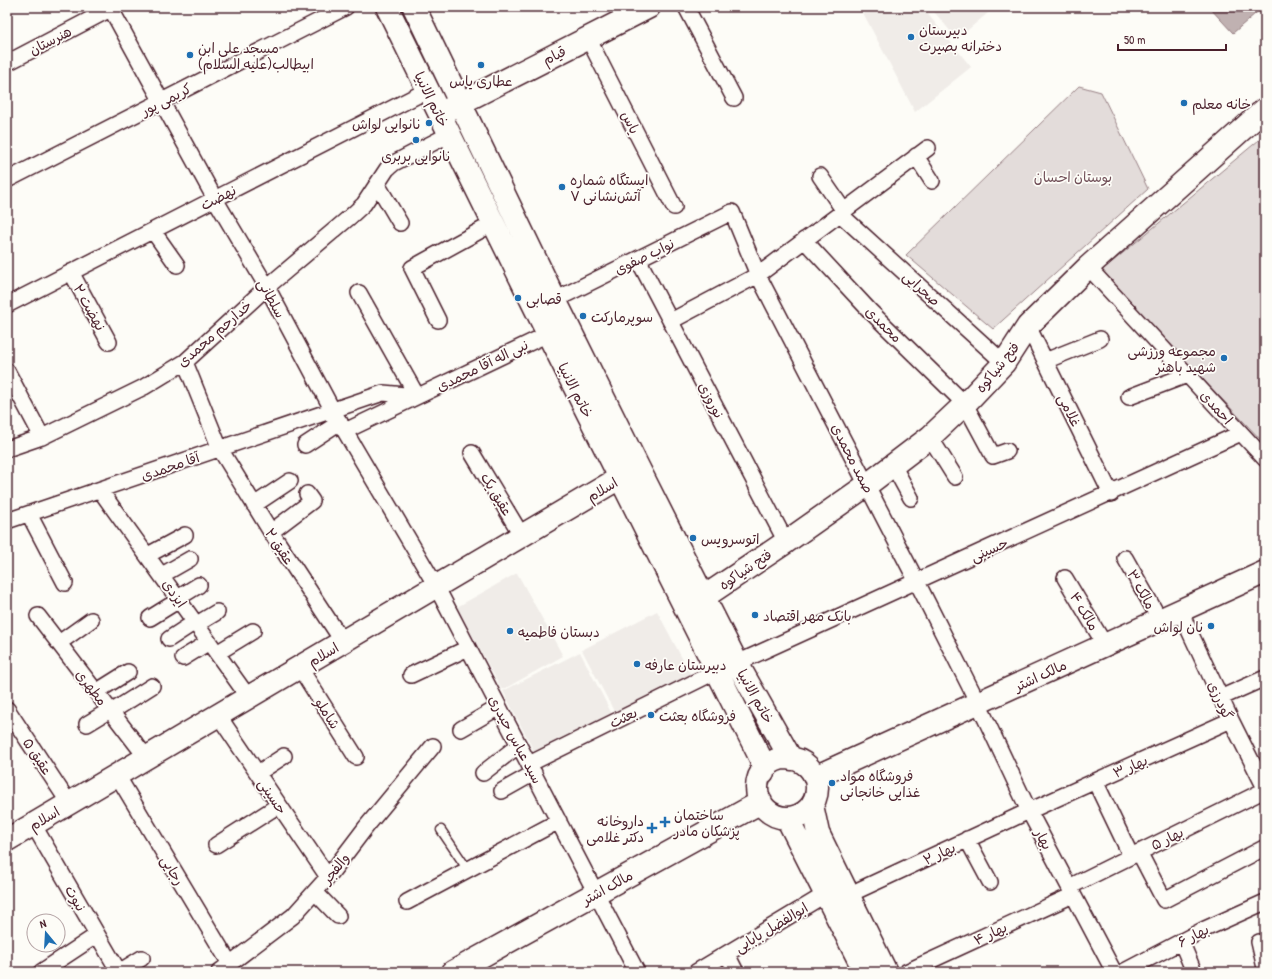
<svg xmlns="http://www.w3.org/2000/svg" width="1272" height="979" font-family="'Patrick Hand','Playpen Sans Arabic',sans-serif">
<style>
.built{fill:#f0ece8}
.green{fill:#e3dcda;stroke:#967e82}
.water{fill:#c0b1b1;stroke:#91777b}
.lines{fill:none;stroke-linecap:round;stroke-linejoin:round}
.lane-casing{stroke:#4a1f2b;stroke-width:11}
.street-casing{stroke:#4a1f2b;stroke-width:18}
.secondary-casing{stroke:#4a1f2b;stroke-width:25}
.lane{stroke:#fdfcf7;stroke-width:8}
.street{stroke:#fdfcf7;stroke-width:15}
.secondary{stroke:#fdfcf7;stroke-width:22}
.poi-dot{fill:#1f6fb2;stroke:#fdfcf7;stroke-width:1.5}
.labels{text-anchor:middle;dominant-baseline:central;stroke-width:3.5;stroke-linejoin:round;paint-order:stroke}
.poi-label{font-size:14px;fill:#4a1f2b;stroke:#fdfcf7;text-anchor:start}
.street-label{font-size:14px;fill:#4a1f2b;stroke:#fdfcf7}
.park-label{font-size:14px;fill:#704e57;stroke:#fdfcf7}
</style>
<rect width="100%" height="100%" fill="#fdfcf7"/>
<filter id="ink" filterUnits="userSpaceOnUse"><feTurbulence type="fractalNoise" baseFrequency=".025" numOctaves="2"/><feDisplacementMap in="SourceGraphic" scale="8" xChannelSelector="R" yChannelSelector="G"/><feConvolveMatrix kernelMatrix="1 2 1 2 8 2 1 2 1" color-interpolation-filters="sRGB"/></filter>
<g filter="url(#ink)">
<path class="built" d="M860 7H922L971 67 915 112Z
M930 7H995L957 39Z
M517 573 563 656 502 690 457 607Z
M657 611 692 677 617 717 582 650Z
M580 652 614 718 537 757 503 691Z"/>
<path class="green" d="M1079 86 1101 92 1148 189 993 329 906 255Z
M1265 135V444L1100 272Z"/>
<path class="water" d="M1209 7H1263L1233 33Z"/>
<g class="lines">
<defs>
<path id="lane" d="M441 830 468 870"/>
<path id="street" d="M686 7 734 98
M111 9 215 199 267 287 333 411 436 586 637 972
M588 38 674 207
M7 63 114 7
M916 156 932 181
M820 176 844 211
M7 180 346 7
M377 184 400 223
M840 214 1004 363
M153 231 177 265
M804 240 870 311 965 404 993 456 1007 451
M638 259 786 542
M1088 267 1265 459
M71 272 109 342
M359 293 417 396
M555 300 732 212 758 275 917 582 978 703 1029 811 1114 972
M7 305 428 90
M438 320 412 268 494 223
M671 321 758 275 928 148
M1028 326 1111 494
M1045 361 1100 339
M185 362 220 449 271 532 343 642
M7 371 42 437
M1129 397 1187 375
M345 431 548 334
M930 437 955 477
M305 445 340 422
M7 449 42 437 144 387 185 362 267 287 351 216 364 204 387 169 394 163 450 134
M472 453 522 536
M893 465 911 498
M100 490 249 698
M254 505 290 481
M29 514 65 583
M7 521 383 393 417 396
M271 532 312 501 307 494
M148 555 185 535
M1125 558 1160 620
M162 575 190 559
M1065 578 1105 645
M178 598 199 585
M1180 611 1231 720 1265 788
M38 616 146 757
M150 618 179 600
M197 624 217 612
M169 639 195 622
M59 643 91 620
M217 653 253 631
M183 658 209 642
M737 663 1241 433
M300 668 356 757
M411 675 468 648
M96 692 128 672
M1220 698 1265 678
M7 709 69 803
M111 712 152 686
M218 715 328 877
M87 724 110 710
M461 729 499 707
M529 764 717 671
M258 773 284 756
M483 773 519 745
M117 775 230 964
M1095 781 1131 856
M502 791 534 773
M33 824 119 972
M967 839 990 882
M216 845 279 805
M1139 852 1164 900 1264 848
M1069 887 1265 790
M315 892 338 916
M848 895 1029 811 1231 720
M407 902 559 821
M1181 941 1194 972
M1259 942 1265 968
M727 954 736 972
M41 972 97 935
M119 972 142 958
M219 972 293 916 328 877 366 827 433 746
M696 972 826 894
M906 972 1073 895
M1123 972 1205 929 1265 902"/>
<path id="secondary" d="M387 7 548 334 761 759 763 772
M414 7 555 300 638 467 737 663 791 759
M447 110 649 7
M704 597 786 542 867 485 930 437 965 404 1004 363 1028 326 1088 267 1265 109
M757 788a30 30 0 1 1 60 0a30 30 0 1 1-60 0Z
M815 777 1265 572
M812 805 818 833 886 972
M787 818 865 972
M7 840 633 470
M453 972 761 802"/>
</defs>
<use href="#lane" class="lane-casing"/>
<use href="#street" class="street-casing"/>
<use href="#secondary" class="secondary-casing"/>
<use href="#lane" class="lane"/>
<use href="#street" class="street"/>
<use href="#secondary" class="secondary"/>
</g>
</g>
<g class="poi-dot">
<circle cx="911" cy="37" r="4"/>
<circle cx="190" cy="55" r="4"/>
<circle cx="481" cy="65" r="4"/>
<circle cx="1184" cy="103" r="4"/>
<circle cx="429" cy="123" r="4"/>
<circle cx="416" cy="140" r="4"/>
<circle cx="562" cy="187" r="4"/>
<circle cx="518" cy="298" r="4"/>
<circle cx="583" cy="316" r="4"/>
<circle cx="1224" cy="358" r="4"/>
<circle cx="693" cy="538" r="4"/>
<circle cx="755" cy="615" r="4"/>
<circle cx="1211" cy="626" r="4"/>
<circle cx="510" cy="631" r="4"/>
<circle cx="637" cy="664" r="4"/>
<circle cx="651" cy="715" r="4"/>
<circle cx="832" cy="783" r="4"/>
<path d="M663 816h4v4h4v4h-4v4h-4v-4h-4v-4h4z"/>
<path d="M650 822h4v4h4v4h-4v4h-4v-4h-4v-4h4z"/>
</g>
<g class="labels">
<g class="poi-label">
<text x="919" y="29">دبیرستان<tspan x="919" dy="16">دخترانه بصیرت</tspan></text>
<text x="198" y="47">مسجد علی ابن<tspan x="198" dy="16">ابیطالب(علیه السلام)</tspan></text>
<text x="481" y="80" text-anchor="middle">عطاری یاس</text>
<text x="1192" y="103">خانه معلم</text>
<text x="421" y="123" text-anchor="end">نانوایی لواش</text>
<text x="416" y="155" text-anchor="middle">نانوایی بربری</text>
<text x="570" y="179">ایستگاه شماره<tspan x="570" dy="16">۷ آتش‌نشانی</tspan></text>
<text x="526" y="298">قصابی</text>
<text x="591" y="316">سوپرمارکت</text>
<text x="1216" y="350" text-anchor="end">مجموعه ورزشی<tspan x="1216" dy="16">شهید باهنر</tspan></text>
<text x="701" y="538">اتوسرویس</text>
<text x="763" y="615">بانک مهر اقتصاد</text>
<text x="1203" y="626" text-anchor="end">نان لواش</text>
<text x="518" y="631">دبستان فاطمیه</text>
<text x="645" y="664">دبیرستان عارفه</text>
<text x="659" y="715">فروشگاه بعثت</text>
<text x="840" y="775">فروشگاه مواد<tspan x="840" dy="16">غذایی خانجانی</tspan></text>
<text x="674" y="814">ساختمان<tspan x="674" dy="16">پزشکان مادر</tspan></text>
<text x="644" y="820" text-anchor="end">داروخانه<tspan x="644" dy="16">دکتر غلامی</tspan></text>
</g>
<g class="street-label">
<text transform="translate(50 40) rotate(-27)">هنرستان</text>
<text transform="translate(554 55) rotate(-27)">قیام</text>
<text transform="translate(166 99) rotate(-27)">کریمی پور</text>
<text transform="translate(432 99) rotate(64)">خاتم الانبیا</text>
<text transform="translate(631 122) rotate(63)">یاس</text>
<text transform="translate(218 197) rotate(-27)">نهضت</text>
<text transform="translate(644 256) rotate(-26)">نواب صفوی</text>
<text transform="translate(922 288) rotate(42)">صحرایی</text>
<text transform="translate(272 298) rotate(61)">سلطانی</text>
<text transform="translate(90 307) rotate(61)">نهضت ۲</text>
<text transform="translate(884 324) rotate(45)">محمدی</text>
<text transform="translate(214 333) rotate(-41)">خدارحم محمدی</text>
<text transform="translate(482 365) rotate(-26)">نبی اله آقا محمدی</text>
<text transform="translate(997 367) rotate(-51)">فتح شیاکوه</text>
<text transform="translate(576 390) rotate(63)">خاتم الانبیا</text>
<text transform="translate(712 400) rotate(62)">نوروزی</text>
<text transform="translate(1217 407) rotate(48)">احمدی</text>
<text transform="translate(1070 410) rotate(64)">غلامی</text>
<text transform="translate(853 458) rotate(63)">صمد محمدی</text>
<text transform="translate(170 466) rotate(-19)">آقا محمدی</text>
<text transform="translate(602 489) rotate(-31)">اسلام</text>
<text transform="translate(497 494) rotate(59)">عقیق یک</text>
<text transform="translate(280 546) rotate(57)">عقیق ۲</text>
<text transform="translate(989 549) rotate(-24)">حسینی</text>
<text transform="translate(745 569) rotate(-34)">فتح شیاکوه</text>
<text transform="translate(1142 589) rotate(61)">مالک ۳</text>
<text transform="translate(175 593) rotate(55)">ایزدی</text>
<text transform="translate(1085 611) rotate(59)">مالک ۴</text>
<text transform="translate(323 654) rotate(-31)">اسلام</text>
<text transform="translate(1040 675) rotate(-25)">مالک اشتر</text>
<text transform="translate(92 687) rotate(52)">مطهری</text>
<text transform="translate(756 696) rotate(61)">خاتم الانبیا</text>
<text transform="translate(1221 700) rotate(65)">گودرزی</text>
<text transform="translate(328 713) rotate(58)">شاملو</text>
<text transform="translate(623 717) rotate(-26)">بعثت</text>
<text transform="translate(516 739) rotate(62)">سید عباس حیدری</text>
<text transform="translate(38 756) rotate(57)">عقیق ۵</text>
<text transform="translate(1130 766) rotate(-24)">بهار ۳</text>
<text transform="translate(273 796) rotate(56)">حسینی</text>
<text transform="translate(44 818) rotate(-31)">اسلام</text>
<text transform="translate(1167 838) rotate(-26)">بهار ۵</text>
<text transform="translate(1044 839) rotate(62)">بهار</text>
<text transform="translate(939 853) rotate(-25)">بهار ۲</text>
<text transform="translate(335 868) rotate(-51)">والفجر</text>
<text transform="translate(173 870) rotate(59)">رجایی</text>
<text transform="translate(607 887) rotate(-29)">مالک اشتر</text>
<text transform="translate(76 898) rotate(60)">نبوت</text>
<text transform="translate(771 927) rotate(-31)">ابوالفضل بابایی</text>
<text transform="translate(990 933) rotate(-25)">بهار ۴</text>
<text transform="translate(1193 935) rotate(-27)">بهار ۶</text>
</g>
<g class="park-label">
<text x="1073" y="176">بوستان احسان</text>
</g>
</g>
<rect width="1272" height="979" fill="none" stroke="#fdfcf7" stroke-width="24"/>
<rect x="12" y="12" width="1248" height="955" fill="none" stroke="#4a1f2b" stroke-width="1.5" filter="url(#ink)"/>
<g transform="translate(46 933) rotate(342)"><circle r="19" fill="#fdfcf7" stroke="#b5a4a5"/>
<path d="M0-3L7 15L0 10L-7 15Z" fill="#1f6fb2"/>
<text y="-6" font-size="11" font-weight="bold" text-anchor="middle" fill="#4a1f2b">N</text>
</g>
<path d="M1118 44v6h108v-6" fill="none" stroke="#4a1f2b" stroke-width="2"/>
<text x="1124" y="44" font-size="12" fill="#4a1f2b" stroke="#fdfcf7" stroke-width="3" paint-order="stroke">50 m</text>
</svg>
